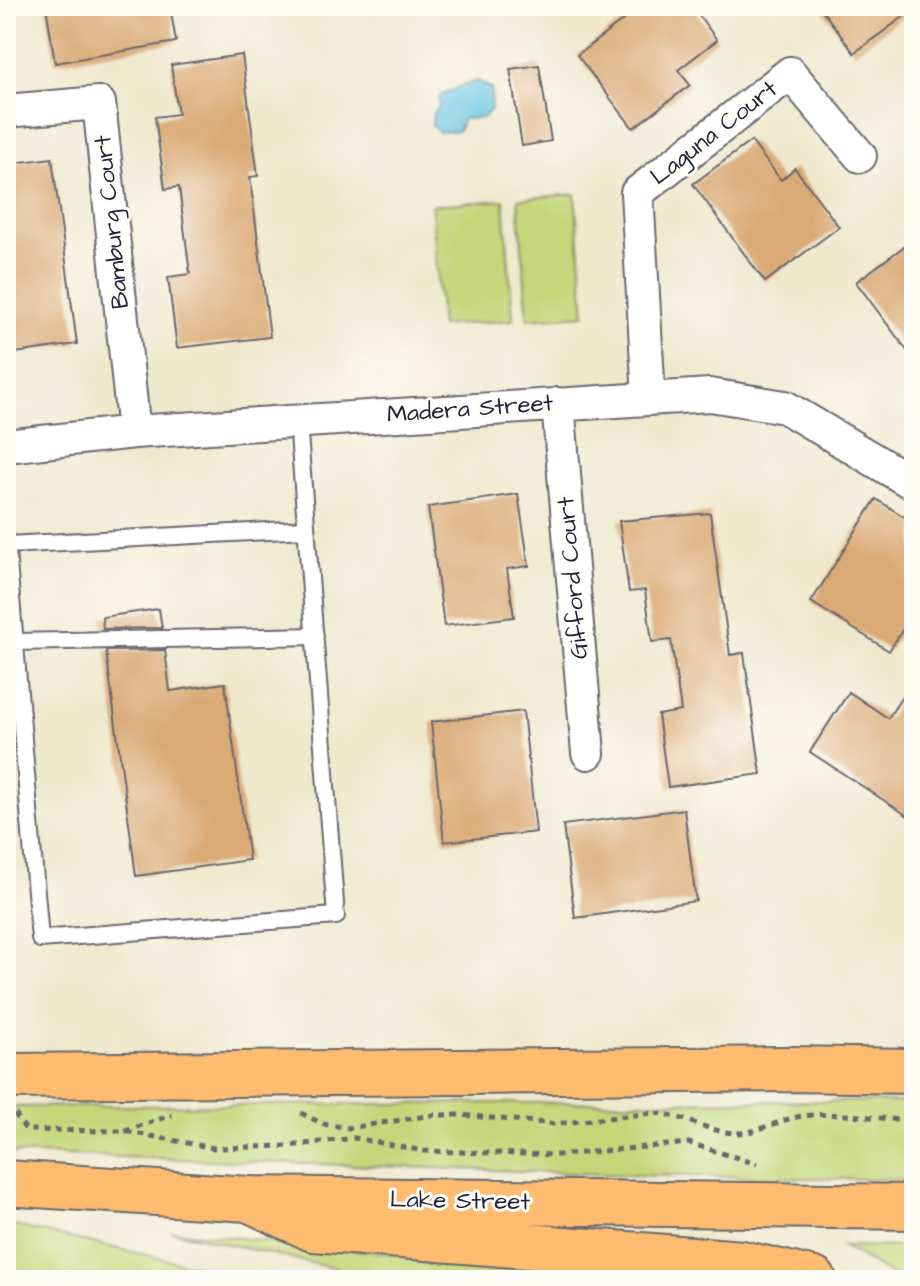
<svg xmlns="http://www.w3.org/2000/svg" width="920" height="1286" font-family="'Architects Daughter',sans-serif">
<style>
.green{fill:#c5d577;stroke:#747c59;stroke-width:2}
.water{fill:#63c4e1;stroke:#42738e;stroke-width:2}
.building{fill:#daaa76}
.lines{fill:none;stroke-linecap:round;stroke-linejoin:round}
.lane-casing{stroke:#6a676e;stroke-width:20}
.street-casing{stroke:#6a676e;stroke-width:36}
.primary-casing{stroke:#6a676e;stroke-width:48}
.highway-casing{stroke:#6a676e;stroke-width:48}
.path{stroke:#6a676e;stroke-width:5;stroke-dasharray:6 6;stroke-linecap:butt}
.lane{stroke:#fff;stroke-width:16}
.street{stroke:#fff;stroke-width:32}
.primary{stroke:#fdbc6f;stroke-width:44}
.highway{stroke:#fdbc6f;stroke-width:44}
.labels{text-anchor:middle;dominant-baseline:central;stroke-width:6;stroke-linejoin:round;paint-order:stroke}
.street-label{font-size:24px;fill:#22223b;stroke:#fdfcf7}
</style>
<rect width="100%" height="100%" fill="#fdfcf7"/>
<filter id="ink" filterUnits="userSpaceOnUse"><feTurbulence type="fractalNoise" baseFrequency=".0125" numOctaves="2"/><feDisplacementMap in="SourceGraphic" scale="16" xChannelSelector="R" yChannelSelector="G"/><feConvolveMatrix kernelMatrix="1 2 1 2 8 2 1 2 1" color-interpolation-filters="sRGB"/></filter>
<filter id="wash" filterUnits="userSpaceOnUse"><feTurbulence type="fractalNoise" baseFrequency=".006" numOctaves="4" result="noise"/><feDisplacementMap in="SourceGraphic" scale="32" xChannelSelector="R" yChannelSelector="G"/><feGaussianBlur stdDeviation="1.8" result="paint"/><feColorMatrix in="noise" values="0 0 0 0 0 0 0 0 0 0 0 0 0 0 0 0 0 1.4 0 .05"/><feComposite in="paint" operator="in"/></filter>
<g filter="url(#wash)">
<rect width="100%" height="100%" fill="#efe8cd"/>
<path class="green" d="M575 194 585 315 528 319 518 199Z
M504 200 513 320 441 326 432 205Z
M763 1101 914 1102V1180L628 1175 6 1153V1107Z
M6 1224 260 1280H6Z
M171 1231 649 1280H386Z
M843 1246 914 1247V1280H900Z"/>
<path class="water" d="M478 81 492 89 491 109 483 118 463 119 458 131 439 132 432 125 433 113 439 107V97C451 90 464 84 478 81Z"/>
<g id="blocks">
<path class="building" d="M46 6H170L176 42 55 63Z
M642 6H692L717 40 678 70 690 85 633 128 577 55Z
M819 6H914V9L854 53Z
M242 55 258 176 250 177 270 337 177 348 168 277 190 274 179 187 165 189 155 117 178 114 171 65Z
M539 65 551 141 522 146 510 69Z
M751 141 781 180 795 168 839 227 765 282 693 184Z
M52 158 77 344 8 354 6 164Z
M914 239V360L856 282Z
M518 494 529 566 507 569 514 617 444 626 428 507Z
M876 499 914 523V612L889 651 811 602Z
M710 513 730 655 744 653 761 774 668 787 658 715 681 711 671 640 652 642 645 590 629 592 619 521Z
M159 609 162 628 103 629 102 617Z
M165 650 170 691 225 683 249 860 136 876 106 651Z
M914 679V820L810 752 849 692 888 718Z
M523 711 536 832 444 842 431 722Z
M684 809 696 901 575 918 563 825Z"/>
</g>
</g>
<g filter="url(#ink)">
<use href="#blocks" fill-opacity="0" stroke="#6a676e" stroke-width="2"/>
<g class="lines">
<defs>
<path id="lane" d="M6 539 40 939 336 916 298 421
M7 545 306 529
M15 642 315 636"/>
<path id="street" d="M6 111 99 103 134 432
M649 398 637 193 790 73 860 156
M558 404 588 753
M6 446 134 432 710 395 785 407 914 484"/>
<path id="primary" d="M6 1076 790 1069 914 1071
M6 1183 248 1199 914 1207"/>
<path id="highway" d="M248 1199 313 1229 742 1263 814 1280"/>
</defs>
<use href="#lane" class="lane-casing"/>
<use href="#street" class="street-casing"/>
<use href="#primary" class="primary-casing"/>
<use href="#highway" class="highway-casing"/>
<path class="path" d="M6 1022 9 1038
M301 1113 323 1124 349 1128 433 1115H460L555 1124 653 1113C682 1114 708 1133 737 1133 759 1133 780 1119 803 1116 838 1111 878 1119 914 1121
M15 1114 26 1130 124 1131 214 1148 288 1146 354 1138 424 1151 559 1155 689 1143 757 1164
M125 1131 172 1115"/>
<use href="#lane" class="lane"/>
<use href="#street" class="street"/>
<use href="#primary" class="primary"/>
<use href="#highway" class="highway"/>
</g>
</g>
<g class="labels">
<g class="street-label">
<text transform="translate(714 133) rotate(-38)">Laguna Court</text>
<text transform="translate(112 222) rotate(-96)">Bamburg Court</text>
<text transform="translate(470 409) rotate(-4)">Madera Street</text>
<text transform="translate(573 578) rotate(-95)">Gifford Court</text>
<text transform="translate(460 1201) rotate(1)">Lake Street</text>
</g>
</g>
<rect width="920" height="1286" fill="none" stroke="#fdfcf7" stroke-width="32"/>
</svg>
